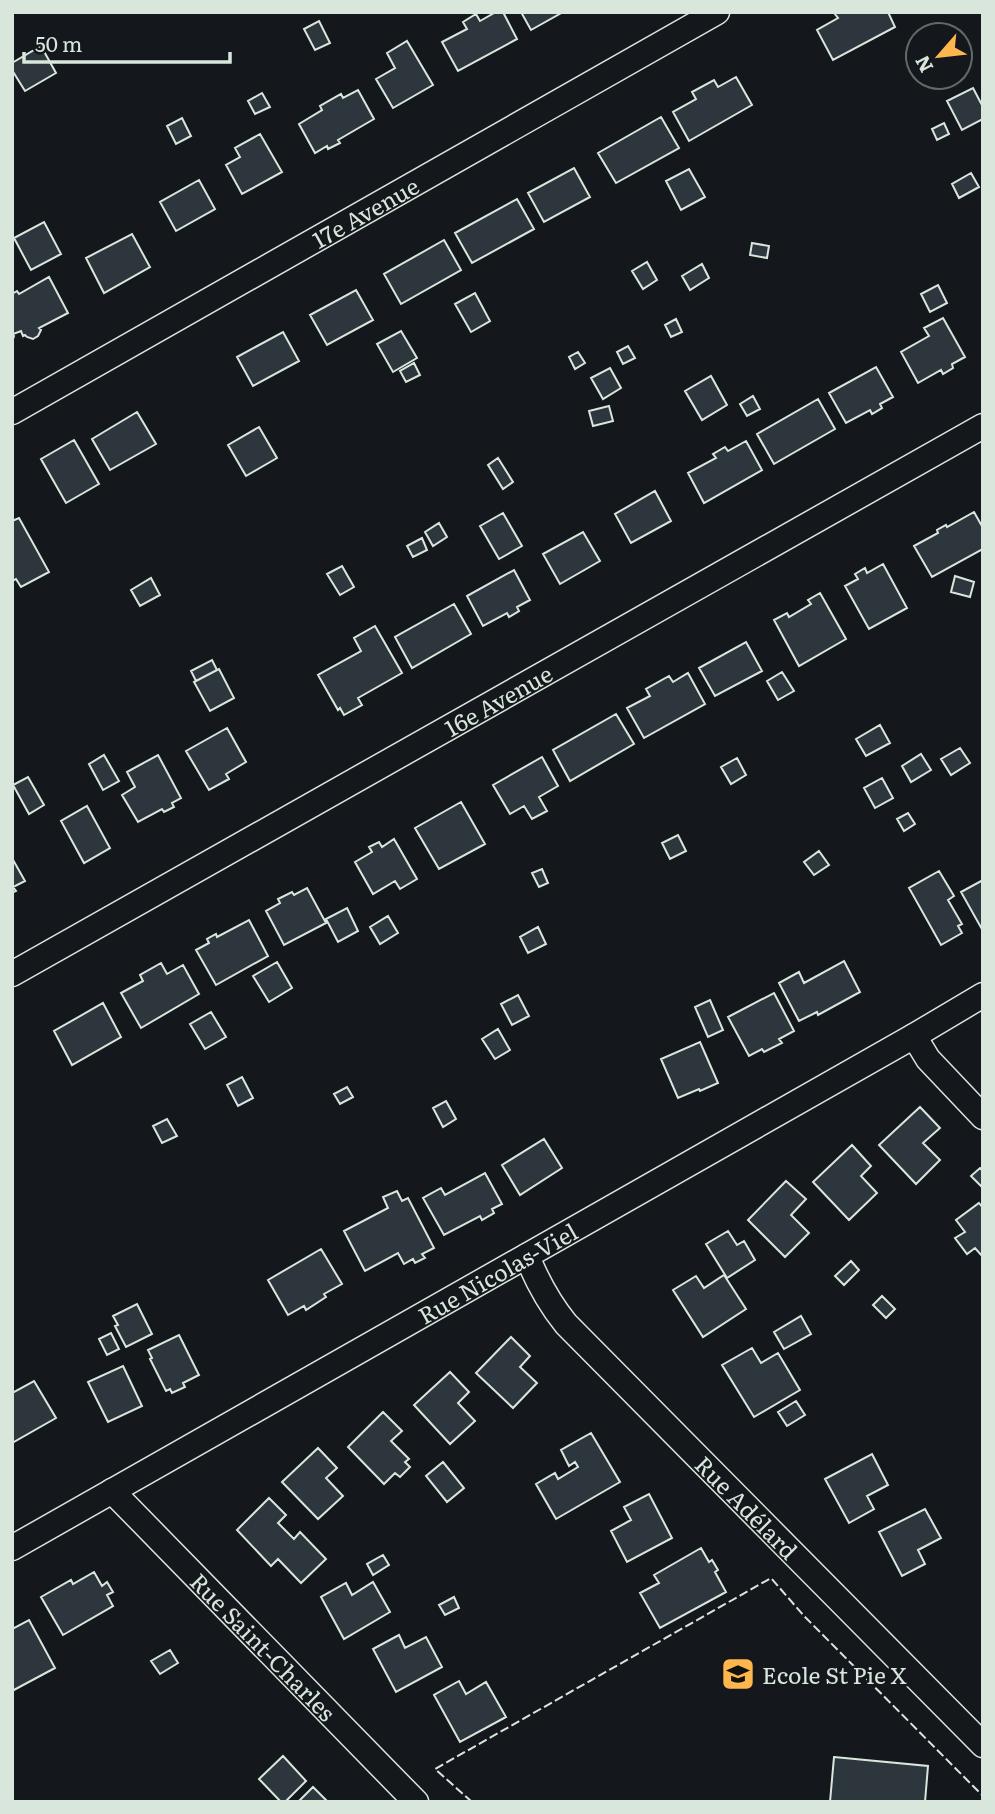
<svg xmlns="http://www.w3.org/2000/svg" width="995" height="1814" font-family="Literata,serif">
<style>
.building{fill:#2c363c;stroke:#d8e6dc;stroke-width:2}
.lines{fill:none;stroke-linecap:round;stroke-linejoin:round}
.minor-casing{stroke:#d8e6dc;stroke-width:27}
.minor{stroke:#14181c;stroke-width:24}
.fence{stroke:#d8e6dc;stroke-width:2;stroke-dasharray:9 3.5;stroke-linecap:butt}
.labels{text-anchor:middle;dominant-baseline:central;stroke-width:5;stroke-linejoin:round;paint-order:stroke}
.street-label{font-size:23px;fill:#d8e6dc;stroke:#14181c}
.poi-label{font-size:23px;fill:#d8e6dc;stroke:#14181c;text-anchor:start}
</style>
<rect width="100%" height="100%" fill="#14181c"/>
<path class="building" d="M496 12H503L517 39 458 71 442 42 467 29 463 22 476 14 480 21Z
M521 12H563L531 30Z
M839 12H888L895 27 833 60 817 30 838 18 835 14Z
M319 21 330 43 315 50 304 29Z
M407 41 433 85 393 108 376 79 395 68 387 53Z
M41 46 56 73 25 91 12 70V63Z
M736 77 752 105 689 141 673 112 696 99 692 92 714 80 718 87Z
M973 88 983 107V119L962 130 947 101Z
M358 90 374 119 338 140 340 143 328 149 327 146 315 153 299 124 322 110 320 106 341 94 343 98Z
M262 93 270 107 255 114 248 101Z
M661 117 679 148 616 183 598 153Z
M182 118 191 136 176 144 167 126Z
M944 123 949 134 937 140 932 129Z
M260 134 282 172 242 194 226 165 240 157 235 148Z
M574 168 590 197 544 222 528 193Z
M689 169 705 197 681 210 666 181Z
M971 173 979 187 959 198 952 184Z
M199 180 215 209 176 231 160 202Z
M517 199 534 229 472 263 455 233Z
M44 222 61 254 31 270 14 238Z
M132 234 150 267 104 293 86 258Z
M444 240 461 270 401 304 384 274Z
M752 243 769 246 767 258 750 255Z
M647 262 657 280 643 289 632 271Z
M702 264 709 278 690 290 682 276Z
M49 277 68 313 39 328 41 330 38 336 33 339 27 337 25 335 23 336 21 331 13 334 14 336 12 342V294L17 291 19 294Z
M938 285 947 303 930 312 921 294Z
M356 290 373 320 327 345 310 315Z
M475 293 490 321 471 332 455 304Z
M943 318 965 357 952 364 953 368 943 374 941 370 918 383 901 352 929 336 924 328Z
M676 319 682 332 671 337 665 325Z
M401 331 417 358 393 372 377 344Z
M283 332 299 361 253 386 237 357Z
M628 346 635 358 623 364 617 352Z
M578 352 585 363 575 369 569 357Z
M414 363 420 375 406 382 400 371Z
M876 367 893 397 880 404 882 408 872 414 870 410 846 423 829 393Z
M610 368 621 388 603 399 591 378Z
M711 376 727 405 702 420 685 391Z
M753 396 760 409 747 416 740 404Z
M818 399 835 429 774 464 757 434Z
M609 406 613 421 593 426 589 411Z
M137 412 156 444 110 470 92 439Z
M259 427 277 458 246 476 228 445Z
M74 440 99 484 66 503 41 459Z
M746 441 762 470 704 503 688 473 716 458 713 454 725 447 728 451Z
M498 458 513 482 503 489 488 465Z
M655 491 671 521 631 543 615 514Z
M974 512 983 528V549L932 577 914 546 938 533 937 530 946 525 947 527Z
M503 513 522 546 499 559 480 526Z
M19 518 49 572 21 587 16 579 12 581V521Z
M439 523 447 537 433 546 425 532Z
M583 532 600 561 560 584 543 554Z
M422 538 427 550 413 557 407 546Z
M883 564 907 608 869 629 845 586 858 579 855 574 865 568 867 573Z
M342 566 354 587 340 595 327 574Z
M514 570 530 600 517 607 519 611 509 617 507 613 483 626 467 596Z
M955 576 974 582 970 597 951 592Z
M151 578 160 595 140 606 131 590Z
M820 593 846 639 799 666 774 620 787 613 789 617 811 604 808 600Z
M454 604 471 634 412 668 395 637Z
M375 626 402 673 358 698 362 705 344 715 340 708 338 710 318 675 361 651 354 638Z
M746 642 762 671 715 696 699 668Z
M212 660 217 670 196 681 191 671Z
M219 669 234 698 210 711 194 682Z
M782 672 794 691 778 700 767 681Z
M688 673 705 704 644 738 627 708 650 696 646 689 669 676 673 682Z
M616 714 634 744 570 781 553 750Z
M880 725 890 743 866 756 856 739Z
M227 728 246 762 226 774 229 779 209 790 186 751Z
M960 748 970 763 951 775 941 759Z
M921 754 931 770 911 782 902 766Z
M104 755 119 781 103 790 89 764Z
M158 755 181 798 172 803 174 807 164 812 162 809 138 822 122 795 135 787 127 772Z
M542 757 558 786 539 797 547 811 532 819 524 806 510 814 493 785Z
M737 758 746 775 731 784 721 767Z
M28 777 44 805 29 814 13 785Z
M882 778 893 798 875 808 864 788Z
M461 802 485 844 439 869 415 828Z
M87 806 110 848 84 863 61 821Z
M908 813 915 824 904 831 897 819Z
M678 835 686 851 670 859 662 843Z
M394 839 417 879 400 889 395 881 373 894 355 862 372 852 369 847 379 842 382 847Z
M819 851 829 865 814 875 804 862Z
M12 858 25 881 13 887 16 891 12 893Z
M542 869 548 883 539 887 532 873Z
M939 871 954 896 948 900 962 924 958 926 962 933 941 945 909 888Z
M983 880V931L961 892Z
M307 888 326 923 284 945 266 911 280 903 278 899 292 892 294 895Z
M347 908 358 931 338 942 326 919Z
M388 916 398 933 380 944 370 927Z
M249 920 268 956 216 985 196 950 209 943 207 939 216 934 217 937Z
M538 927 546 944 528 953 520 937Z
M844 961 860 992 818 1015 817 1012 799 1021 779 983 799 972 804 983Z
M277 962 292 988 269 1002 253 976Z
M161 963 167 974 183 965 199 994 141 1028 121 993 143 981 140 975Z
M774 993 794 1031 779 1039 782 1043 764 1052 762 1049 749 1056 728 1017Z
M518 995 529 1016 512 1025 501 1004Z
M710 1000 723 1030 708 1037 695 1007Z
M103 1003 121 1037 72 1065 54 1031Z
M211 1012 226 1037 205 1049 190 1024Z
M498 1029 510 1050 495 1059 482 1039Z
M700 1042 718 1083 700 1091 699 1089 678 1098 661 1059Z
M242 1077 253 1098 238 1106 227 1085Z
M347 1087 353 1097 340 1104 334 1094Z
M446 1101 456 1119 443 1127 433 1108Z
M920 1107 940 1128 923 1143 940 1160 916 1184 879 1145Z
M167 1119 177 1136 162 1143 153 1126Z
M544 1139 562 1168 520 1195 502 1165Z
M852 1145 871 1166 861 1176 877 1193 849 1220 813 1182Z
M980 1168 983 1171V1184L981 1186 971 1176Z
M485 1173 502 1204 492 1209 494 1213 482 1220 480 1216 444 1235 423 1198 441 1188 445 1195Z
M786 1181 806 1199 791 1215 809 1233 785 1257 748 1220Z
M397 1191 402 1201 408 1198 434 1248 422 1254 425 1258 415 1263 413 1259 404 1264 398 1253 365 1271 344 1231 388 1208 383 1197Z
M979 1203 983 1208V1257L975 1248 967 1254 955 1238 965 1232 956 1220Z
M728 1231 737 1245 744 1241 755 1260 727 1278 706 1244Z
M321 1249 342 1284 324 1294 326 1297 306 1310 304 1306 288 1315 268 1280Z
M851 1261 859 1270 844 1285 835 1276Z
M724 1275 746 1309 703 1337 673 1290 696 1276 704 1288Z
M882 1296 895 1309 886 1318 873 1305Z
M137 1304 152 1334 126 1347 115 1326 118 1325 113 1316Z
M801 1316 811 1334 784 1349 774 1332Z
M111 1333 119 1349 107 1355 99 1339Z
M179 1335 199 1375 183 1383 185 1387 172 1393 170 1389 166 1391 150 1359 152 1358 148 1350Z
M511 1337 530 1356 520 1367 537 1383 513 1408 476 1373Z
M752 1348 761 1363 778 1353 800 1390 754 1417 722 1365Z
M123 1366 142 1406 108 1422 88 1382Z
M450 1372 469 1392 458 1403 475 1421 450 1444 414 1405Z
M34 1381 56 1418 12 1443V1393Z
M796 1401 805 1415 787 1426 778 1412Z
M383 1412 402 1431 391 1441 409 1459 405 1462 410 1467 400 1477 395 1473 384 1484 348 1447Z
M591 1433 620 1482 556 1519 536 1484 555 1473 558 1479 578 1467 575 1462 569 1466 561 1450Z
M318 1448 337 1468 326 1478 343 1496 318 1519 282 1482Z
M872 1454 888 1485 867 1496 874 1509 849 1523 825 1479Z
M443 1462 464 1488 447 1502 426 1476Z
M649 1494 672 1538 627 1562 611 1531 631 1520 624 1507Z
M269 1498 286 1515 278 1523 294 1539 300 1532 326 1559 301 1583 278 1559 271 1566 237 1530Z
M925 1509 941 1538 918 1550 925 1564 902 1576 879 1532Z
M701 1548 709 1562 712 1560 718 1570 715 1572 726 1592 660 1628 640 1593 659 1583 654 1575Z
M383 1555 389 1565 373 1575 367 1564Z
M94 1572 102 1586 107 1582 113 1592 107 1595 113 1606 63 1635 41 1597 71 1580 73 1584Z
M373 1582 390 1612 344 1639 321 1597 346 1583 352 1595Z
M454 1597 459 1608 445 1615 439 1605Z
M29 1620 55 1668 12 1691V1629Z
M399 1635 405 1648 426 1637 442 1667 396 1692 373 1649Z
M170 1650 178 1663 160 1674 151 1661Z
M459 1681 466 1694 486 1682 506 1717 460 1742 434 1695Z
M283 1756 306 1781 285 1802H281L259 1779Z
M834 1757 928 1766 925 1802H830Z
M313 1787 328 1802H298Z"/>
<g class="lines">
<defs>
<g id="minor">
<path id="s1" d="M12 412 717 12"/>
<path id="s2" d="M12 974 983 426"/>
<path d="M914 1036 928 1059 983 1117"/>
<path id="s3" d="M527 1256C537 1281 549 1303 566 1324L983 1745"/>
<path id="s4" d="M112 1491 416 1802"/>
<path id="s5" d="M12 1548 914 1036 983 995"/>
</g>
</defs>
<use href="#minor" class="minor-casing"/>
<use href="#minor" class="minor"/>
<path class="fence" d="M472 1802 435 1769 771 1578 804 1616 983 1796"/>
</g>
<defs>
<symbol id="school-square" viewBox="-11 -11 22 22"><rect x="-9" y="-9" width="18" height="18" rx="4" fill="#ffb74d" stroke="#14181c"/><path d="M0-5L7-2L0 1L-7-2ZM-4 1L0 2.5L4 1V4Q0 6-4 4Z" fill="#111"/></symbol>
</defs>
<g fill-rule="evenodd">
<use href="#school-square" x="719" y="1655" width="38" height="38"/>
</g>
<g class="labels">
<g class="street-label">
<text stroke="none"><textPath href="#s1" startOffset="406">17e Avenue</textPath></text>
<text stroke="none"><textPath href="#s2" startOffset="558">16e Avenue</textPath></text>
<text stroke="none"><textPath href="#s5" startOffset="558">Rue Nicolas-Viel</textPath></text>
<text stroke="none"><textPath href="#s3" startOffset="336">Rue Adélard</textPath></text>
<text stroke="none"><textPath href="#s4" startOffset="217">Rue Saint-Charles</textPath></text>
</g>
<g class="poi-label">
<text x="762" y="1674">Ecole St Pie X</text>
</g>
</g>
<rect width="995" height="1814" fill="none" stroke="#d8e6dc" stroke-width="28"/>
<g transform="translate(939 56) rotate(242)"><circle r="33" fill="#14181c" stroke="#626a69" stroke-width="2"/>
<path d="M0-5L12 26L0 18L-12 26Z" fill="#ffb74d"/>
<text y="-10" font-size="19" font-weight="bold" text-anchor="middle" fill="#d8e6dc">N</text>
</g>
<path d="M24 52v10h206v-10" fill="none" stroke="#d8e6dc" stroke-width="3.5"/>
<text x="35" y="52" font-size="21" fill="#d8e6dc" stroke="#14181c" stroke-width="5" paint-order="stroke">50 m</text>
</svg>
